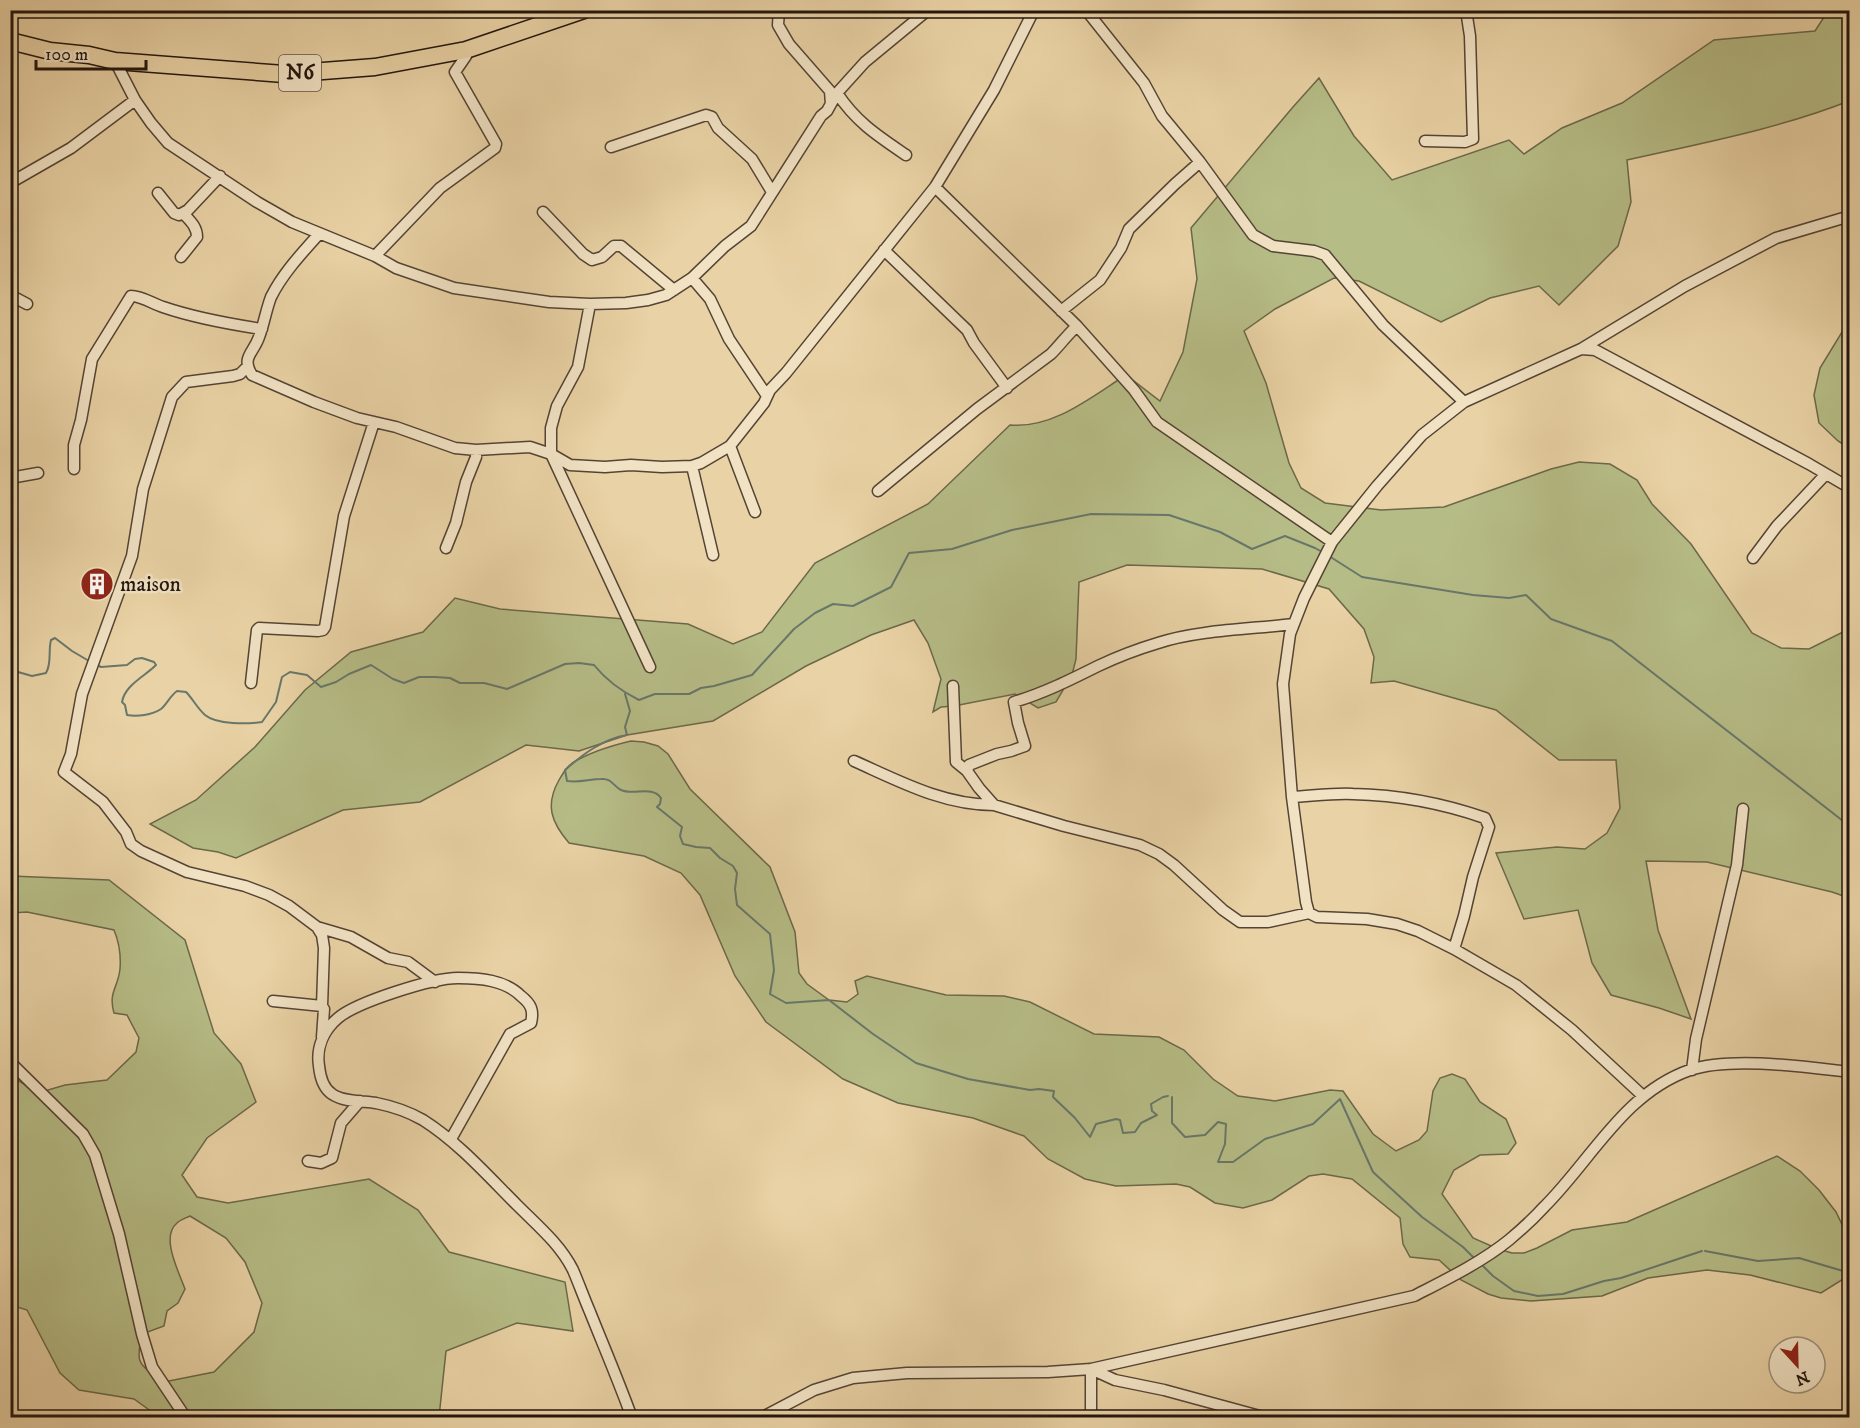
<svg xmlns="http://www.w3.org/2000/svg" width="1860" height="1428" font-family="'IM FELL DW Pica',serif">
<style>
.green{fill:#b6bc86;stroke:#6c684a;stroke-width:1.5;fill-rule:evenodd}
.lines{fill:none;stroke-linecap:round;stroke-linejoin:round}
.stream{stroke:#68776a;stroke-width:2}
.minor-casing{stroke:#544434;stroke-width:13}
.highway-casing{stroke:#22150f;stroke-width:19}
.minor{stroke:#f1e2c4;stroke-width:10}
.highway{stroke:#e9d2a5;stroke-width:16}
.labels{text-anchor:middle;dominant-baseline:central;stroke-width:5;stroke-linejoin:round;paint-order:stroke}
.shield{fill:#f1e2c4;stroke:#605245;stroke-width:1.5}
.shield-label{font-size:21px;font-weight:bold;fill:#22150f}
.poi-label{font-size:22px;fill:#22150f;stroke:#f1e2c4;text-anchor:start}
</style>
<rect width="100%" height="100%" fill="#e9d2a5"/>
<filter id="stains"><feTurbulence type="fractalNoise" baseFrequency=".00333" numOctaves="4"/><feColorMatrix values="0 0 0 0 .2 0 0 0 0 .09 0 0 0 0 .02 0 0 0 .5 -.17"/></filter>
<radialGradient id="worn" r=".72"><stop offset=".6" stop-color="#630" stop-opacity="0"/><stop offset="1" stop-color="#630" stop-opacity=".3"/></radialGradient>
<path class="green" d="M1828 11H1849V101C1778 129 1702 143 1627 160L1631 202 1618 246 1559 305 1539 286 1490 298 1441 322 1359 281 1334 278 1275 309 1244 331 1266 383 1289 463 1301 488 1325 503 1381 510 1444 507 1551 469 1579 462 1610 464 1637 480 1652 504 1691 544 1752 633 1781 648 1809 649 1849 629V898L1832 892 1707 862 1646 861 1658 930 1691 1019 1659 1008 1611 995 1592 963 1578 910 1524 919 1496 853 1557 847 1585 849 1607 833 1620 808 1616 760H1559L1496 710 1394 681 1371 683 1374 657 1364 629 1329 589 1262 569 1127 565 1079 582 1076 659 1072 675 1056 702 1038 708 1015 694 954 706 941 707 933 712 941 679 928 643 914 620 871 635 806 666 713 721 627 735 579 751 526 745 420 802 343 810 236 858 218 852 193 848 150 824 196 800 255 747 305 690 351 652 423 632 455 598 500 609 688 624 733 644 762 632 815 563 928 504 1010 425C1053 429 1091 397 1126 375L1160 401 1183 352 1197 279 1191 228 1293 107 1319 78 1354 136 1392 180 1509 140 1524 154 1562 128 1622 103 1714 40 1815 31Z
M1849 309 1850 448H1849L1838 441 1819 423 1814 395 1820 368 1847 324Z
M631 741 644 742 658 746 668 754 690 789 770 867 795 932 799 973 807 984 829 1000 847 1002 858 994 855 981 867 976 946 995 1004 996 1030 1002 1094 1034 1159 1037 1184 1050 1213 1079 1238 1096 1275 1101 1330 1090 1343 1091 1373 1134 1396 1151 1419 1140 1427 1131 1433 1091 1440 1078 1452 1074 1465 1079 1480 1102 1506 1119 1516 1143 1508 1154 1480 1155 1454 1170 1442 1194 1473 1238 1498 1249 1512 1253H1524L1537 1248 1572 1230 1627 1222 1777 1156 1800 1171 1819 1190 1836 1212 1848 1237 1849 1265 1845 1278 1821 1293 1750 1275 1707 1270 1648 1278 1602 1296 1531 1301 1501 1298 1488 1294 1461 1280 1439 1260 1410 1257 1403 1244 1400 1218 1352 1179 1323 1174 1309 1176 1272 1200 1243 1208 1215 1203 1190 1187 1176 1184 1116 1186 1085 1179 1048 1159 1024 1136 973 1118 898 1103 843 1079 766 1022 735 976 700 895 681 873 644 856 569 843C551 822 545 805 559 780 563 773 567 766 574 762 589 753 614 745 631 741Z
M11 876 109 880 185 940 214 1033 241 1064 256 1102 207 1138 182 1175 197 1197 228 1203 369 1179 418 1210 449 1252 565 1282 573 1331 517 1323 446 1351 439 1417H159L134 1399 79 1390 60 1373 27 1310 11 1305V1076L38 1093 65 1085 107 1080 136 1052 139 1038 127 1015 114 1013C108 992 118 988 120 969 121 956 119 942 114 930L27 912 11 913ZM190 1216 226 1238 245 1262 262 1303 254 1332 214 1372 164 1382C139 1363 135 1366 142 1334L164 1326 167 1311 178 1303 185 1289C179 1272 160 1237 177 1223 180 1220 186 1218 190 1216Z"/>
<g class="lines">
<path class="stream" d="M1329 556 1362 577 1473 595 1509 598 1526 595 1551 619 1612 641 1843 821
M97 665 101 667 127 665 135 659 142 658 154 662 156 665C144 677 125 685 122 702L125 705 127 715C137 717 152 715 161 709 167 704 170 696 177 691L186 692C193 699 197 708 205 715 217 725 248 724 262 722L276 702 282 677 290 672 307 675 321 687 336 682 349 674 371 665 393 679 404 683 419 677H435L450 678 460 683H484L507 689 565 664 579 663 594 665C606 680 623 692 639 700L655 694H689L701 688 714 686 752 675 794 629 815 613 833 604 853 606 891 587 909 553 952 549 1012 530 1091 514 1169 515 1220 532 1252 549 1285 536 1315 548 1324 553
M10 675 18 672 32 676 46 673C52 663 48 651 51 640L55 638 72 651 89 661
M625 694 630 711 625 727 627 735C603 739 583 754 565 770L567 781C580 783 589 779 601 779 612 778 613 786 621 790 634 796 652 785 661 798L660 804 657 807 682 827 680 836 683 844 696 847 710 848 720 858 733 866 737 873 735 889 737 905 770 934 774 970 770 994 786 1003 829 1000 873 1034 916 1063 968 1079 1030 1090 1039 1089 1054 1091 1053 1097 1075 1118 1090 1137 1096 1124 1116 1119 1120 1120 1123 1133 1135 1132 1141 1123 1157 1115 1152 1111 1151 1104 1163 1097 1168 1096
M1172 1097V1123L1185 1137 1205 1135 1218 1122 1226 1124 1225 1144 1218 1162H1233L1265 1139 1313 1124 1340 1099 1373 1172 1422 1217 1463 1247 1475 1259
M1705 1251 1758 1261 1799 1258 1843 1271 1850 1278
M1482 1265 1493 1276 1514 1291 1538 1296 1563 1294 1604 1281 1621 1278 1702 1251"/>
<defs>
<path id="minor" d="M779 10 778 25 789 44 830 91 831 104
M1086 10 1144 83 1162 116 1200 162 1253 235 1273 246 1314 251 1325 255 1383 325 1464 402
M115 61 135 100 151 123 168 143 257 202 292 222 375 256 396 268 454 288 549 302 590 304 626 303 648 300 666 295 692 278 725 246 751 226 821 116 827 111 837 93 865 62 928 10
M837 93C856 122 878 136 906 155
M1425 141 1465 142 1473 139 1470 36 1466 10
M611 147 706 115 712 117 718 128 752 159 772 192
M10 183 71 148 135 100
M935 187 1077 326 1134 390 1157 422 1332 542
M158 193 174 213 179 215 188 210 220 176
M543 212 583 254 592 260 602 257 614 246H621L674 290
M319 234C302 253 283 273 271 297 266 310 264 324 259 337 253 354 241 357 252 375L314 402 357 418 396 427 455 448 476 450 530 447 551 454 570 465 605 467 631 465 662 467 692 466 701 463 730 446 764 403 770 390 786 373 935 187 994 90 1034 10
M884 250 967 330 974 343 1007 388
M375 256 440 188 495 148 496 144 455 72 466 56V50
M181 257 197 237C197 226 189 220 183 213
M692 278 710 299 729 339 767 396
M10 295 27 304
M590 304 578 367 557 406 551 428V454L650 667
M1061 311 1100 280 1121 248 1129 229 1175 184 1200 162
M1581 349 1685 286 1776 238 1850 216
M247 367 240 374 233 376 186 382 172 397 143 489 132 556 82 694 71 754 64 772 103 802 126 832 131 844 141 851 187 872 245 886 269 895 289 906 317 927 322 935 324 948 322 1006
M730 446 755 512
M692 466 713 555
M74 469V445L81 420 92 359 131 296C142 296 153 304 163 307 195 318 229 324 262 329
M10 478 38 473
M878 491 977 409 1051 354C1060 345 1067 335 1077 326
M446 548 456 523 466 482 476 457V450
M1753 558 1777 526 1826 474
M251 683 257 630 259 628 318 631 323 630 325 627 344 516 374 422
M953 686 956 762 967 771 979 788 994 805 1064 826 1140 845 1159 854 1174 865 1223 910 1240 922H1268L1309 913
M854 761C899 781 943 805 994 805
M967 771 969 765 997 754 1011 751 1025 746 1018 723 1014 702C1044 693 1070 680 1098 666 1117 657 1138 649 1158 643 1197 630 1252 629 1294 624
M1292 797C1312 796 1333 793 1353 794 1399 795 1442 803 1485 818L1489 827 1473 877 1464 916 1454 949
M317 927 351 937 388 958 408 962 435 982
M273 1001 322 1006 324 1009 322 1037
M10 1062 83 1134 95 1155 119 1234 142 1334 152 1367 186 1418
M1692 1070 1696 1039 1737 865 1743 809
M1643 1096 1572 1030 1516 985 1454 949 1418 931 1397 924 1367 919 1317 917 1309 913 1306 902 1292 797 1283 684 1290 634 1304 598 1332 542 1377 486 1422 435 1464 402 1581 349 1595 350 1809 464 1850 488
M451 1139 510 1034 531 1023C534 1010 531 1004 521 996 505 980 480 978 458 978 432 978 357 1002 338 1018 324 1030 316 1047 319 1066 320 1076 323 1088 332 1094 343 1102 363 1101 376 1103 391 1106 409 1112 423 1120 459 1143 487 1175 517 1205 537 1225 560 1244 573 1270 579 1284 584 1298 590 1312 604 1347 619 1382 632 1418
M308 1161 321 1163 332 1158 341 1123 360 1101
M1091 1369 1115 1380 1164 1390 1267 1418
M761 1418 814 1390 853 1378 907 1373 1048 1372 1091 1369 1414 1296C1445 1280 1482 1262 1509 1240 1521 1230 1534 1218 1545 1206 1592 1159 1624 1093 1690 1070 1731 1056 1806 1067 1850 1072
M1091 1418V1369"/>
<path id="highway" d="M10 41 50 51 89 55 115 61 284 74 375 67 466 50 584 10"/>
</defs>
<use href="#minor" class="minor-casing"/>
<use href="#highway" class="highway-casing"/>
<use href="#minor" class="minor"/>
<use href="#highway" class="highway"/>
</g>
<defs>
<symbol id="building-disc" viewBox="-11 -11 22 22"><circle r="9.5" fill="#8f2418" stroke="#f1e2c4"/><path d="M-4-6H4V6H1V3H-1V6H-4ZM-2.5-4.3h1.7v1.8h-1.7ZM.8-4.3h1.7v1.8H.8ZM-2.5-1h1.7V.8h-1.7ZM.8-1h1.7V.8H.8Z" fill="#fff"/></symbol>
</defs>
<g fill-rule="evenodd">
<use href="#building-disc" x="78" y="565" width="38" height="38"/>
</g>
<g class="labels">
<rect class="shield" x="279" y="55" width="42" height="36" rx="4.5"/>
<g class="shield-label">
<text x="300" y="73">N6</text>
</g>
<g class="poi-label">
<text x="120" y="584">maison</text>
</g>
</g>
<rect width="1860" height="1428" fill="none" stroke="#e9d2a5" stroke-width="36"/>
<rect x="12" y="12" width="1836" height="1404" fill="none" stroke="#22150f" stroke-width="3"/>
<rect x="18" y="18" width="1824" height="1392" fill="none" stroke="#22150f" stroke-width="1.5"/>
<g transform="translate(1797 1365) rotate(158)"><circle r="28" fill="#f1e2c4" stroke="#9e907c" stroke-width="1.5"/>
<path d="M0-4.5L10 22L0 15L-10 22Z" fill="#8f2418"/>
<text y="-9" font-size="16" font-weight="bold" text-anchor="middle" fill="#22150f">N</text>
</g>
<path d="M36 60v9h110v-9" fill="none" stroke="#22150f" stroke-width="3"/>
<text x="45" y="60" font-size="18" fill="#22150f" stroke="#f1e2c4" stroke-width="4.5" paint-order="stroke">100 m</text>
<rect width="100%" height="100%" filter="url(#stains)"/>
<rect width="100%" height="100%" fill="url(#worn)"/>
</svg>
